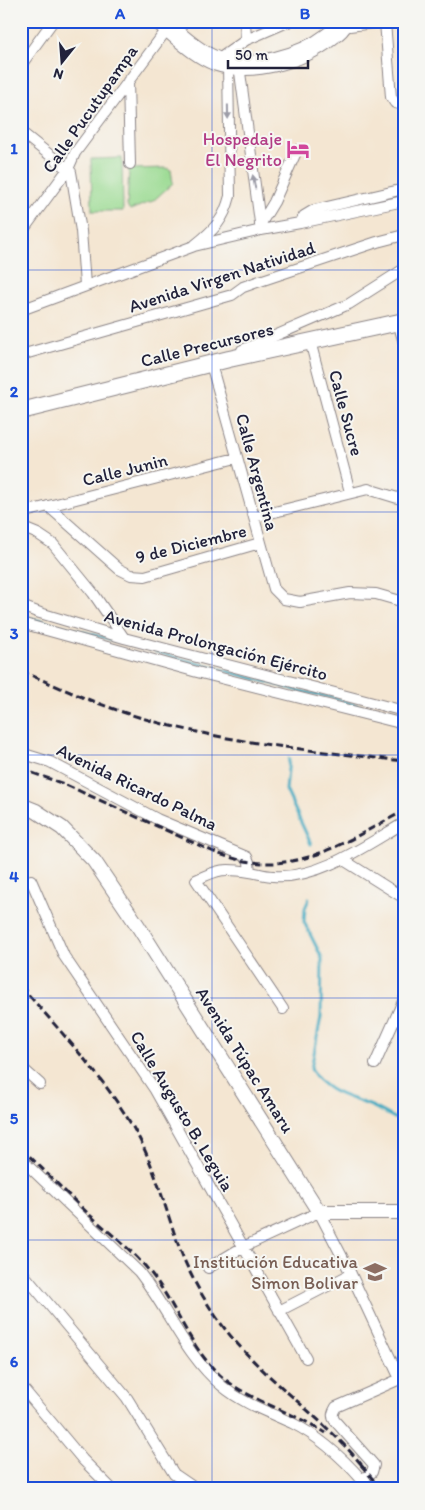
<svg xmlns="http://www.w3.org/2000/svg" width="425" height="1510" font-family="Itim,sans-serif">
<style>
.green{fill:#9ada91;stroke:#5e7e66}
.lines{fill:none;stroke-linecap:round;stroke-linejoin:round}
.stream{stroke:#42abc2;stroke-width:3}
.street-casing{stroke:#8b8486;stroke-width:12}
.secondary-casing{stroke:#8b8486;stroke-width:16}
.primary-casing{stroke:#8b8486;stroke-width:18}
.highway-casing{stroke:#8b8486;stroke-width:21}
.street{stroke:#fff;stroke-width:10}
.secondary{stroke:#fff;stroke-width:14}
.primary{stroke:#fff;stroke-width:16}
.highway{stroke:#fff;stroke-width:19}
.rail{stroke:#22223b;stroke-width:3;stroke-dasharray:8 4;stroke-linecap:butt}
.oneway{fill:#9c9ca7}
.grid{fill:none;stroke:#1d4ed8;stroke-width:1;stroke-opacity:0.55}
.labels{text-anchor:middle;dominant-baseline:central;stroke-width:4;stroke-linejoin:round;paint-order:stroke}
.street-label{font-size:18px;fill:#22223b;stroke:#f6f6f2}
.hotel-label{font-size:18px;fill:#b23c85;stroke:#f6f6f2;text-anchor:end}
.education-label{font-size:18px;fill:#785e54;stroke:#f6f6f2;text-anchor:end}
.neatline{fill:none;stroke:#1d4ed8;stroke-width:2}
.grid-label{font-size:16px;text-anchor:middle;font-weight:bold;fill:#1d4ed8}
</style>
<rect width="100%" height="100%" fill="#f6f6f2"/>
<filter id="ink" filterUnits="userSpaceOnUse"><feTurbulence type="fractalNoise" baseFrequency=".02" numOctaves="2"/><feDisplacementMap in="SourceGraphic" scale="10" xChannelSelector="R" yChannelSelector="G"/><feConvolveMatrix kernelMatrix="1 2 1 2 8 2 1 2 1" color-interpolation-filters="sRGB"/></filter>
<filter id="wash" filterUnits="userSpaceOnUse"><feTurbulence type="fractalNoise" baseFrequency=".0096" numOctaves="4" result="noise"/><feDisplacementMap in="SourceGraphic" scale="20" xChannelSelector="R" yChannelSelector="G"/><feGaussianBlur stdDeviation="1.12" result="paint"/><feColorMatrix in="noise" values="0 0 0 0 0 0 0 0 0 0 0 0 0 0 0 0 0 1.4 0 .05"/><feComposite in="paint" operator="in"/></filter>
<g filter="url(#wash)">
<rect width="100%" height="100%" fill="#f4e6d2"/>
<path class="green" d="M122 158 123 211H92L91 159Z
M166 168 171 170 173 183 153 201 130 210 127 206 129 169Z"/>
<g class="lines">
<path class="stream" d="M21 616 114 640
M156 652 300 691 334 698 377 712
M289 759 286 790 311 844
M309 899 305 908 304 922 322 958 321 1017 311 1069C325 1093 344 1095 369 1105 381 1110 392 1117 404 1123"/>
</g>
</g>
<g filter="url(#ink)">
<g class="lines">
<defs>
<path id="street" d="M385 22 391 97 395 103 404 105
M342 27 388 21
M246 40 290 21
M216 61 246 40 245 21
M21 65 53 21
M239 65 261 230
M128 81 130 164
M21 132 71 172 81 231 85 285
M300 223 404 201
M260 225 274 202 297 150
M21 233 68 169 75 153 168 28
M195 245C214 230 224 220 230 196L228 64
M21 310 194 246 261 230 300 223 304 216 314 210 404 189
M398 322 404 343
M310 341 350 492
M242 350 349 304 404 269
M21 355 232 295 243 287 257 282 377 242 404 235
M211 364 274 589 284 599 300 602 350 593 376 594 404 602
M48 506 119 569 131 575 145 576 260 543
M21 513 236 458
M254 517 368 489 404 500
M21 527 38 534 53 544 93 593 124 638
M21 606 40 613 124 638 404 711
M21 623 197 672 404 724
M21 753 50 762 157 819 247 857 249 862 250 872C257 873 265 876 273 876 318 880 366 845 404 823
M342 859 404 898
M250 872C224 868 219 869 196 880L283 1009
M21 885 31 880 64 956 155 1090 306 1358
M375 1064 404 999
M21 1067 40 1084
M21 1159 139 1272C168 1309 185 1355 222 1386 242 1403 268 1412 292 1423 320 1437 342 1457 362 1480L372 1472 374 1465 335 1421C331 1416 333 1412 336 1407L400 1379 351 1274 319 1212 243 1247 208 1268
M21 1271 127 1398 174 1474 196 1489
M279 1311 351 1274
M21 1386 83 1460 112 1489"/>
<path id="secondary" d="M21 805 36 811 62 828 94 861 138 926 319 1212H404"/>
<path id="primary" d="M21 411 229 359 404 321"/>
<path id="highway" d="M160 21C177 34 195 53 216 61 250 73 301 59 329 37 335 32 341 29 344 21"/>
</defs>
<use href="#street" class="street-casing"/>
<use href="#secondary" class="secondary-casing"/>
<use href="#primary" class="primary-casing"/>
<use href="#highway" class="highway-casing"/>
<use href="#street" class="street"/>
<use href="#secondary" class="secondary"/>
<use href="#primary" class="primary"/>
<use href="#highway" class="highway"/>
<path class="rail" d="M21 671C61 688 100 706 142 718 226 743 316 751 404 761
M21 769 64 784 214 852C291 882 338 845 404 811
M21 986C63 1035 112 1085 141 1142 158 1177 167 1215 181 1252 190 1275 203 1298 217 1318 258 1377 321 1413 365 1469
M21 1148C45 1171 68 1195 92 1217 112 1235 133 1251 150 1272 176 1304 189 1347 220 1375 250 1402 292 1411 326 1433
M361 1465 381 1489"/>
</g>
<defs><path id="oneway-solid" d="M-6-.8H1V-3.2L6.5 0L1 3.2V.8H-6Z" transform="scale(1.25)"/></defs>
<g class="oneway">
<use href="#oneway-solid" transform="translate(228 112) rotate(89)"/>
<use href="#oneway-solid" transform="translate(254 182) rotate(-101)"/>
</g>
</g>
<path class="grid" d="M212 21V1489M21 270H404M21 512H404M21 755H404M21 998H404M21 1240H404"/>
<defs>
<symbol id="hotel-bare" viewBox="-9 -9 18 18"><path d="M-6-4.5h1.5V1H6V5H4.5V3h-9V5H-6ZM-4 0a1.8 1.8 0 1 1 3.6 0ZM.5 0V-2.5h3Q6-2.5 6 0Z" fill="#d1479c" stroke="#f6f6f2" stroke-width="2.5" paint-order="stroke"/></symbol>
<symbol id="school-bare" viewBox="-9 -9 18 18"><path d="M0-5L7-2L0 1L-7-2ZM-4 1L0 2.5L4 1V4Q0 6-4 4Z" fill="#8d6e63" stroke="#f6f6f2" stroke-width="2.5" paint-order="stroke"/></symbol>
</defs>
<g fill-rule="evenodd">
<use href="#hotel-bare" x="282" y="133" width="32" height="32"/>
<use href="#school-bare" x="359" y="1256" width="32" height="32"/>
</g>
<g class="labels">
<g class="street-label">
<text transform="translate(90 109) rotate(-55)">Calle Pucutupampa</text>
<text transform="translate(222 277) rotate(-18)">Avenida Virgen Natividad</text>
<text transform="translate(207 345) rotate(-14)">Calle Precursores</text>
<text transform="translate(346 413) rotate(75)">Calle Sucre</text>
<text transform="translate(125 470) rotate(-14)">Calle Junin</text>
<text transform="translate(257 472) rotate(75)">Calle Argentina</text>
<text transform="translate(191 544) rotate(-14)">9 de Diciembre</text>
<text transform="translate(216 645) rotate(15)">Avenida Prolongación Ejército</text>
<text transform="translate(137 787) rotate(26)">Avenida Ricardo Palma</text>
<text transform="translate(245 1060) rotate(58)">Avenida Túpac Amaru</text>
<text transform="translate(182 1111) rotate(59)">Calle Augusto B. Leguia</text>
</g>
<g class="hotel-label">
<text x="282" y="139">Hospedaje<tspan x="282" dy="21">El Negrito</tspan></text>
</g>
<g class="education-label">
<text x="358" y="1262">Institución Educativa<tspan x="358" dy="21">Simon Bolivar</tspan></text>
</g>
</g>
<rect width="425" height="1510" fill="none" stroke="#f6f6f2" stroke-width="55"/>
<g transform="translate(62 62) rotate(197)" stroke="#f6f6f2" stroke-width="4" paint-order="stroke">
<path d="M0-4L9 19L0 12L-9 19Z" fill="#22223b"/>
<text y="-8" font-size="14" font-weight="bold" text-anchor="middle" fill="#22223b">N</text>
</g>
<path d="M228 60v8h80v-8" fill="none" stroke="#22223b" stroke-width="2.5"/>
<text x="235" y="60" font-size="15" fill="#22223b" stroke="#f6f6f2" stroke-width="4" paint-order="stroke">50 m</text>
<rect x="28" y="28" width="370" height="1454" class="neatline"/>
<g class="grid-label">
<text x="120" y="19">A</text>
<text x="305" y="19">B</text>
<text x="14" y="154">1</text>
<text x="14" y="397">2</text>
<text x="14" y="639">3</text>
<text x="14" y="882">4</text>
<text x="14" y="1124">5</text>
<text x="14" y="1367">6</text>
</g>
</svg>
